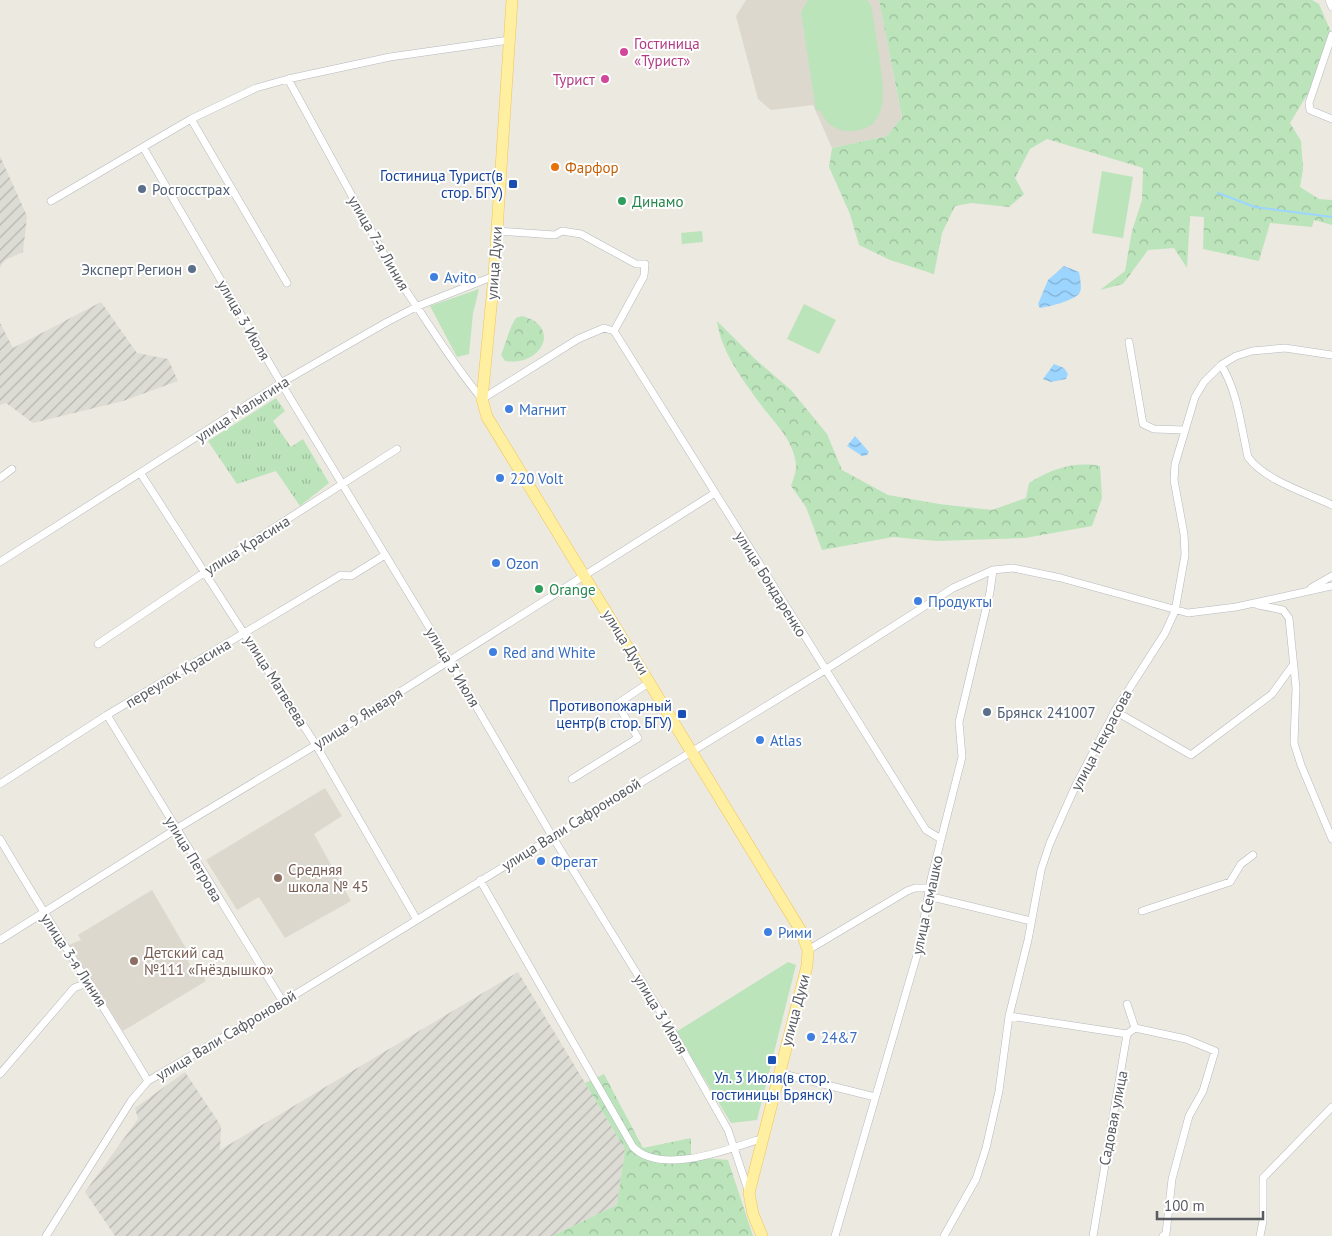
<svg xmlns="http://www.w3.org/2000/svg" width="1332" height="1236" font-family="'PT Sans',sans-serif">
<style>
.industrial{fill:url(#industrial-furrows)}
.education{fill:#dcd8ce}
.grass{fill:url(#grass-tufts)}
.forest{fill:url(#forest-crowns)}
.garden{fill:#bbe4bb}
.water{fill:url(#water-waves)}
.lines{fill:none;stroke-linecap:round;stroke-linejoin:round}
.stream{stroke:#9cd5ff;stroke-width:2}
.minor-casing{stroke:#b5b8bd;stroke-width:8}
.primary-casing{stroke:#f2c453;stroke-width:12}
.minor{stroke:#fff;stroke-width:7}
.primary{stroke:#ffefa1;stroke-width:11}
.hotel-dot{fill:#d1479c;stroke:#fff;stroke-width:2}
.food-dot{fill:#e8710a;stroke:#fff;stroke-width:2}
.transit-dot{fill:#1a4fb4;stroke:#fff;stroke-width:2}
.service-dot{fill:#5c6f8a;stroke:#fff;stroke-width:2}
.leisure-dot{fill:#2e9e5b;stroke:#fff;stroke-width:2}
.shop-dot{fill:#3f7fe0;stroke:#fff;stroke-width:2}
.education-dot{fill:#8d6e63;stroke:#fff;stroke-width:2}
.labels{text-anchor:middle;dominant-baseline:central;stroke-width:4;stroke-linejoin:round;paint-order:stroke}
.hotel-label{font-size:15px;fill:#b23c85;stroke:#fff;text-anchor:start}
.food-label{font-size:15px;fill:#c56008;stroke:#fff;text-anchor:start}
.transit-label{font-size:15px;fill:#164399;stroke:#fff;text-anchor:end}
.service-label{font-size:15px;fill:#4e5e75;stroke:#fff;text-anchor:start}
.leisure-label{font-size:15px;fill:#27864d;stroke:#fff;text-anchor:start}
.street-label{font-size:15px;fill:#585c61;stroke:#fff}
.shop-label{font-size:15px;fill:#366cbe;stroke:#fff;text-anchor:start}
.education-label{font-size:15px;fill:#785e54;stroke:#fff;text-anchor:start}
</style>
<defs>
<pattern id="industrial-furrows" width="10" height="10" patternUnits="userSpaceOnUse" patternTransform="scale(1.25)"><rect width="10" height="10" fill="#dcdbd4"/><path d="M-1 1l2-2M0 10L10 0M9 11l2-2" fill="none" stroke="#b5b5af"/></pattern>
<pattern id="grass-tufts" width="24" height="20" patternUnits="userSpaceOnUse" patternTransform="scale(1.25)"><rect width="24" height="20" fill="#bbe4bb"/><path d="M3 7l-1-3M5 7V3M7 7l1-3M15 17l-1-3M17 17v-4M19 17l1-3" fill="none" stroke="#9bbc9b"/></pattern>
<pattern id="forest-crowns" width="20" height="18" patternUnits="userSpaceOnUse" patternTransform="scale(1.25)"><rect width="20" height="18" fill="#bbe4bb"/><path d="M2 6a3 3 0 1 1 6 0M12 15a3 3 0 1 1 6 0" fill="none" stroke="#9bbc9b"/></pattern>
<pattern id="water-waves" width="16" height="10" patternUnits="userSpaceOnUse" patternTransform="scale(1.25)"><rect width="16" height="10" fill="#9cd5ff"/><path d="M0 5q4-4 8 0t8 0" fill="none" stroke="#82b0d2"/></pattern>
</defs>
<rect width="100%" height="100%" fill="#ece9e0"/>
<path class="industrial" d="M0 156 27 216 23 252 5 260 0 267Z
M101 302 137 353 168 359 178 381 123 401 33 423 6 403 0 405V323L13 348Z
M518 972 625 1149 617 1205 552 1236H115L85 1192 138 1119 135 1108 185 1072 221 1126 220 1150Z"/>
<path class="education" d="M746 0H879L902 117 887 136 832 148 813 105 771 110 758 99 736 16Z
M325 788 342 816 314 834 351 901 285 938 259 897 237 910 206 860Z
M152 890 191 957 187 959 191 967 196 964 206 981 123 1031 69 945 81 940 78 935Z"/>
<path class="grass" d="M276 398 285 411 273 421 291 447 303 439 329 483 300 506 276 471 237 484 208 441Z"/>
<path class="forest" d="M879 0H1312L1319 4 1331 32 1319 75 1290 123 1301 141 1303 169 1300 187 1319 199 1332 200V225L1314 220 1312 227 1270 223 1259 261 1203 249 1204 217 1190 216 1187 268 1174 248 1148 250 1123 284 1100 290 1125 271 1132 231 1142 200 1143 168 1047 139 1030 149 1015 178 1024 194 1009 207 971 203 955 206 942 233 934 274 890 260 859 245 850 214 829 167 832 148 887 136 902 117Z
M522 316C562 326 542 367 505 361L501 355C506 343 509 328 516 318Z
M717 321 755 359 791 390 827 434 842 470 888 495 939 504 992 510 1026 498 1029 483C1051 469 1074 461 1100 466L1102 498 1092 526 1025 538 937 541 893 537 822 550 806 507 791 486C793 480 797 470 796 464 793 439 775 424 761 405 743 380 721 352 717 321Z
M604 1074 643 1148 691 1138V1157L728 1160 753 1236H552L617 1205 625 1149 585 1083Z"/>
<path class="garden" d="M808 0H867L871 5C874 21 876 38 879 54 882 82 894 131 850 131 835 131 825 123 820 110L816 111 801 12Z
M1102 171 1133 177 1123 238 1092 233Z
M702 231 703 242 682 244 681 233Z
M479 289 473 313 469 354 457 357 430 306Z
M804 304 836 320 819 354 787 339Z
M788 962 796 965 757 1120 731 1123 676 1032Z"/>
<path class="water" d="M1064 266 1079 272C1080 278 1082 287 1080 292 1077 300 1048 307 1040 308L1038 304 1048 280Z
M1054 364 1064 368 1068 374 1066 379 1051 382 1043 379Z
M855 436 869 452 867 455 862 456 847 446Z"/>
<g class="lines">
<path class="stream" d="M1218 193 1255 207 1332 217"/>
<defs>
<path id="minor" d="M1329 0 1332 7
M1332 35 1309 103 1310 110 1332 119
M288 79 397 278C426 318 450 361 482 399L578 339 604 328 614 331 926 830 941 839
M191 119 287 283
M143 147 281 383 449 660 552 836 671 1029 728 1130 748 1190
M51 201 191 119 256 88 288 79 390 57 509 40
M497 231 555 235 562 231 581 234 636 264H645L644 276 614 331
M1129 342 1143 424 1154 429 1185 430
M1221 365C1238 392 1241 427 1248 457 1264 480 1307 493 1332 505
M141 474 316 745 417 920
M0 478 12 469
M0 562 281 383 387 322 418 306 494 276
M1311 588 1332 576
M1258 605 1283 610 1289 618 1296 688 1294 743 1301 765 1332 839
M98 644 205 572 397 449
M1115 711 1191 755 1272 694 1293 665
M107 715 283 1002
M572 779 638 738 617 704 650 682
M0 784 107 715 341 575 351 576 385 555
M0 839C48 921 100 1000 148 1081
M480 880 633 1147C661 1176 730 1149 763 1138
M928 896 1031 921
M1142 911 1230 882 1241 864 1253 855
M0 940 176 829 316 745 715 493
M808 950 907 891 915 888H929
M1009 1016 1127 1034
M1135 1028 1186 1039 1215 1051 1203 1091 1189 1116 1172 1179 1166 1234 1163 1236
M779 1073 875 1097
M0 1074 74 988 89 982
M46 1236 131 1101 148 1081 283 1002 825 670 953 588 993 570 1013 568 1061 578 1188 613 1236 607 1332 586
M835 1236 919 948 931 879 962 757 959 722 990 592 993 570
M944 1236 976 1179 986 1148 999 1091 1009 1016 1028 940 1041 870 1050 843 1076 785 1115 711 1165 633 1175 611 1185 555 1184 534 1174 480 1175 464 1195 397 1204 382 1221 365 1236 356 1252 351 1285 348 1332 355
M1093 1236 1127 1034 1135 1028 1127 1004
M1260 1236 1263 1221V1178L1332 1107"/>
<path id="primary" d="M512 0 494 276 482 399 487 417 801 931 808 950 807 966 749 1193 753 1214 762 1236"/>
</defs>
<use href="#minor" class="minor-casing"/>
<use href="#primary" class="primary-casing"/>
<use href="#minor" class="minor"/>
<use href="#primary" class="primary"/>
</g>
<g class="hotel-dot">
<circle cx="624" cy="52" r="5"/>
<circle cx="605" cy="79" r="5"/>
</g>
<circle class="food-dot" cx="555" cy="167" r="5"/>
<g class="transit-dot">
<rect x="508" y="179" width="10" height="10" rx="2.5"/>
<rect x="677" y="709" width="10" height="10" rx="2.5"/>
<rect x="767" y="1055" width="10" height="10" rx="2.5"/>
</g>
<g class="service-dot">
<circle cx="142" cy="189" r="5"/>
<circle cx="192" cy="269" r="5"/>
<circle cx="987" cy="712" r="5"/>
</g>
<g class="leisure-dot">
<circle cx="622" cy="201" r="5"/>
<circle cx="539" cy="589" r="5"/>
</g>
<g class="shop-dot">
<circle cx="434" cy="277" r="5"/>
<circle cx="509" cy="409" r="5"/>
<circle cx="500" cy="478" r="5"/>
<circle cx="496" cy="563" r="5"/>
<circle cx="918" cy="601" r="5"/>
<circle cx="493" cy="652" r="5"/>
<circle cx="760" cy="740" r="5"/>
<circle cx="541" cy="861" r="5"/>
<circle cx="768" cy="932" r="5"/>
<circle cx="811" cy="1037" r="5"/>
</g>
<g class="education-dot">
<circle cx="278" cy="878" r="5"/>
<circle cx="134" cy="961" r="5"/>
</g>
<g class="labels">
<g class="hotel-label">
<text x="634" y="43">Гостиница<tspan x="634" dy="17">«Турист»</tspan></text>
<text x="595" y="79" text-anchor="end">Турист</text>
</g>
<g class="food-label">
<text x="565" y="167">Фарфор</text>
</g>
<g class="transit-label">
<text x="503" y="175">Гостиница Турист(в<tspan x="503" dy="17">стор. БГУ)</tspan></text>
<text x="672" y="705">Противопожарный<tspan x="672" dy="17">центр(в стор. БГУ)</tspan></text>
<text x="772" y="1077" text-anchor="middle">Ул. 3 Июля(в стор.<tspan x="772" dy="17">гостиницы Брянск)</tspan></text>
</g>
<g class="service-label">
<text x="152" y="189">Росгосстрах</text>
<text x="182" y="269" text-anchor="end">Эксперт Регион</text>
<text x="997" y="712">Брянск 241007</text>
</g>
<g class="leisure-label">
<text x="632" y="201">Динамо</text>
<text x="549" y="589">Orange</text>
</g>
<g class="street-label">
<text transform="translate(379 243) rotate(60)">улица 7-я Линия</text>
<text transform="translate(494 263) rotate(-86)">улица Дуки</text>
<text transform="translate(244 320) rotate(60)">улица 3 Июля</text>
<text transform="translate(242 409) rotate(-33)">улица Малыгина</text>
<text transform="translate(247 545) rotate(-32)">улица Красина</text>
<text transform="translate(771 584) rotate(58)">улица Бондаренко</text>
<text transform="translate(626 642) rotate(58)">улица Дуки</text>
<text transform="translate(453 667) rotate(59)">улица 3 Июля</text>
<text transform="translate(178 673) rotate(-31)">переулок Красина</text>
<text transform="translate(276 681) rotate(58)">улица Матвеева</text>
<text transform="translate(358 718) rotate(-32)">улица 9 Января</text>
<text transform="translate(1101 740) rotate(-62)">улица Некрасова</text>
<text transform="translate(571 824) rotate(-32)">улица Вали Сафроновой</text>
<text transform="translate(194 859) rotate(59)">улица Петрова</text>
<text transform="translate(927 905) rotate(-78)">улица Семашко</text>
<text transform="translate(74 960) rotate(57)">улица 3-я Линия</text>
<text transform="translate(795 1010) rotate(-75)">улица Дуки</text>
<text transform="translate(661 1014) rotate(59)">улица 3 Июля</text>
<text transform="translate(226 1035) rotate(-31)">улица Вали Сафроновой</text>
<text transform="translate(1113 1118) rotate(-79)">Садовая улица</text>
</g>
<g class="shop-label">
<text x="444" y="277">Avito</text>
<text x="519" y="409">Магнит</text>
<text x="510" y="478">220 Volt</text>
<text x="506" y="563">Ozon</text>
<text x="928" y="601">Продукты</text>
<text x="503" y="652">Red and White</text>
<text x="770" y="740">Atlas</text>
<text x="551" y="861">Фрегат</text>
<text x="778" y="932">Рими</text>
<text x="821" y="1037">24&amp;7</text>
</g>
<g class="education-label">
<text x="288" y="869">Средняя<tspan x="288" dy="17">школа № 45</tspan></text>
<text x="144" y="952">Детский сад<tspan x="144" dy="17">№111 «Гнёздышко»</tspan></text>
</g>
</g>
<path d="M1157 1211v8h106v-8" fill="none" stroke="#585c61" stroke-width="2.5"/>
<text x="1164" y="1211" font-size="15" fill="#585c61" stroke="#ffffff" stroke-width="4" paint-order="stroke">100 m</text>
</svg>
